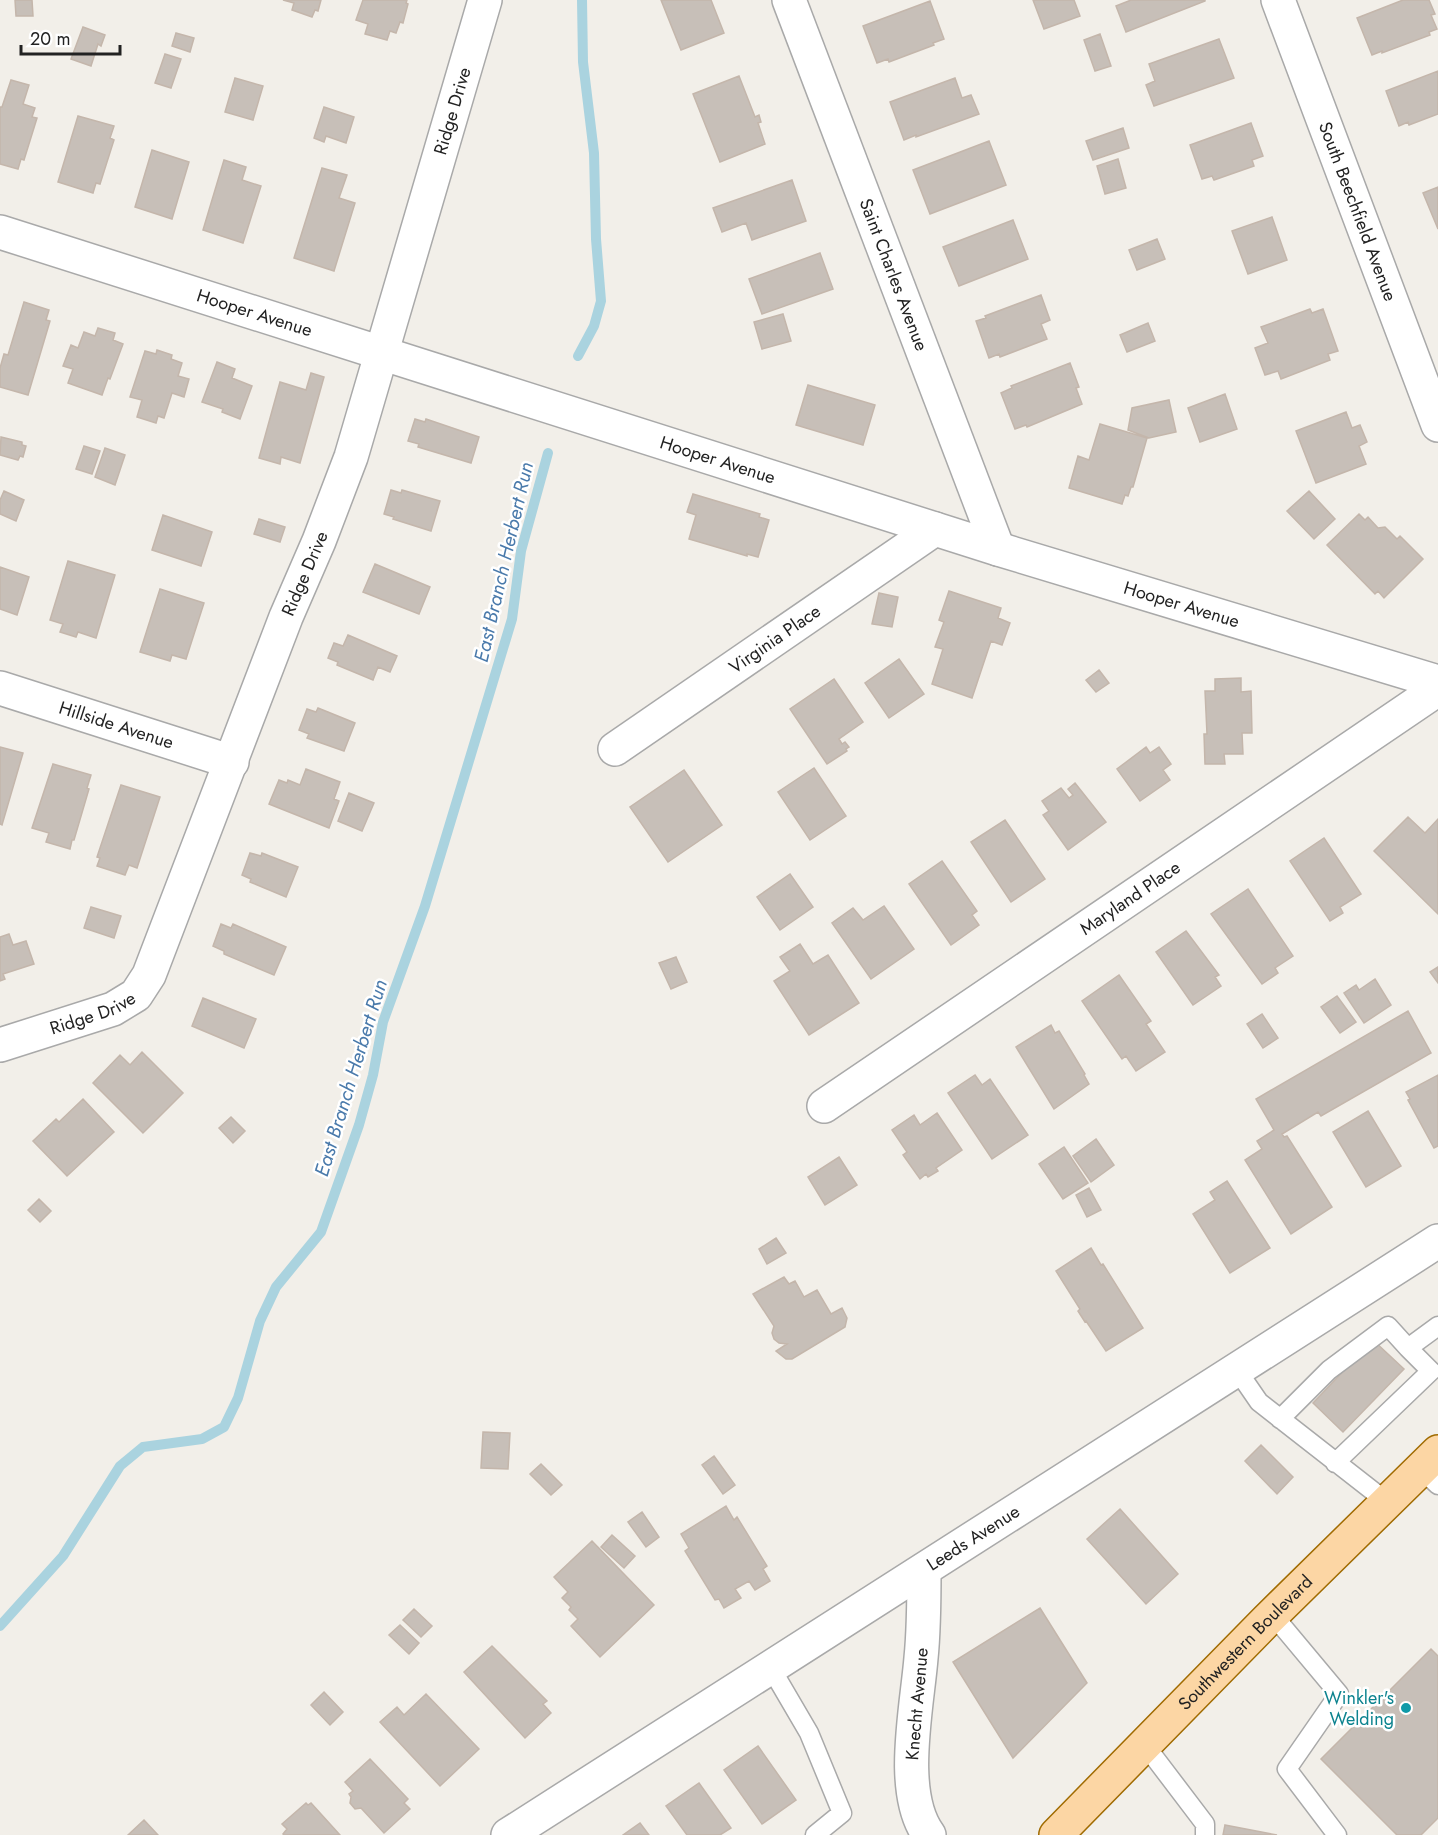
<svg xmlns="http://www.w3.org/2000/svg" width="1438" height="1835" font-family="Jost,sans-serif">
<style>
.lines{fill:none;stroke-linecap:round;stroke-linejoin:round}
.stream{stroke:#aad3df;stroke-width:10}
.building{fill:#c7bfb8;stroke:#c4b6ab;stroke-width:1.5}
.service-casing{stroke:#a9a9a9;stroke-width:21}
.minor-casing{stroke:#a9a9a9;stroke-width:36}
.tertiary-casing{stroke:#a9a9a9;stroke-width:36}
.primary-casing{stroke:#a06b00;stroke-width:36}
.service{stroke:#fff;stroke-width:18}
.minor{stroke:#fff;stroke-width:33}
.tertiary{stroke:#fff;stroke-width:33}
.primary{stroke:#fcd6a4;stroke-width:33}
.culture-dot{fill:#0f9aa8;stroke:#fff;stroke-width:2}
.labels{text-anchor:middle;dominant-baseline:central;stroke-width:5;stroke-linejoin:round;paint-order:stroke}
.street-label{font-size:18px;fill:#222;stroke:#fff}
.culture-label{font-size:18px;fill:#0d838f;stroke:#fff;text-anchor:end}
.water-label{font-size:20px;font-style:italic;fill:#4a7aab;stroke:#fff}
</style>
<rect width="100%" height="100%" fill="#f2efe9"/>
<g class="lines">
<path class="stream" d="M578 356 594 326 601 301 596 239 594 153 583 62 582 0
M0 1626 63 1556 120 1466 143 1447 202 1439 224 1427 238 1398 260 1321 276 1287 321 1232 359 1125 373 1075 383 1022 425 906 512 619 521 551 548 453"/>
</g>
<path class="building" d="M15 0H32L33 16H16Z
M283 0H321L318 11 315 10 312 17 292 10 294 3Z
M363 0H407L406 3 408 4 403 23 400 22 396 33 390 31 387 40 365 34 368 24 356 20Z
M661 0H711L724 33 681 50Z
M1033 0H1074L1080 16 1044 29Z
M1131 0H1205V1L1126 32 1116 6Z
M1403 0H1429L1435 14 1431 15 1437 29 1429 32 1430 35 1382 53V51L1372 55 1357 18Z
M930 1 944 39 933 43 934 45 889 62 888 59 877 63 863 26Z
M83 27 105 35 101 46 98 44 91 66 71 59Z
M176 33 194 38 190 52 172 46Z
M1100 34 1111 66 1095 71 1084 40Z
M1219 39 1234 78 1154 106 1146 85 1155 81 1149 64Z
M165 54 181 59 171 88 155 83Z
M1438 71V114L1409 125 1408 122 1399 126 1386 91Z
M739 76 755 117 759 115 761 122 758 123 765 144 720 162 693 94Z
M235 78 263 86 253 120 225 112Z
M955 78 962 98 971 95 979 114 916 137V135L904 140 890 102Z
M11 80 29 85 23 104 35 108 32 117 37 118 24 160 21 159 18 169 0 164V107H2Z
M324 107 354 117 346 143 326 136 324 142 314 138Z
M78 116 114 126 110 138 114 140 100 184 96 183 93 193 58 182Z
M1251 123 1263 156 1252 160 1254 166 1214 180 1212 176 1202 179 1190 145Z
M1123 128 1129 148 1093 160 1086 141Z
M989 141 1006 185 930 214 913 170Z
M152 150 189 162 172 219 135 207Z
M1118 159 1126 188 1105 194 1097 166Z
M224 160 246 167 242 180 261 186 243 243 203 230Z
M322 168 347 175 339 198 355 203 334 271 294 258Z
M792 180 806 221 752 240 746 223 722 232 713 208Z
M1438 187V229L1423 193Z
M1272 217 1287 260 1248 274 1232 231Z
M1013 220 1028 259 959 286 943 247Z
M1157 239 1165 259 1137 270 1129 250Z
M820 253 833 289 762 314 749 279Z
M1041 295 1050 320 1041 324 1047 339 1000 357 999 354 989 358 976 321 986 318 985 316Z
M24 302 49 310 46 320 50 321 28 395 0 387V368L4 354 8 355Z
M1310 309 1312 313 1323 309 1338 351 1328 354 1330 360 1281 379 1278 371 1265 375 1255 348 1268 343 1261 327Z
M783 314 791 341 762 349 754 322Z
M1148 323 1155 341 1127 352 1120 335Z
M98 328 115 333 113 340 123 344 110 379 108 378 102 395 68 383 73 369 63 366 71 345 78 348 84 332 95 336Z
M157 350 172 355 171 359 182 363 178 376 189 379 184 397 172 393 164 418 158 416 156 423 137 417 142 400 130 397 145 351 156 354Z
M217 362 235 369 232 378 252 386 240 419 222 412 223 409 202 402Z
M1070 363 1079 387 1076 388 1082 404 1027 427 1026 425 1015 429 1001 393 1012 388 1011 386Z
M311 373 324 377 300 463 281 457 280 464 259 458 280 382 306 390Z
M808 385 875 405 863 445 796 425Z
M1225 394 1237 429 1200 442 1188 408Z
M1169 400 1176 432 1149 438 1128 430 1132 408Z
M1346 412 1352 428 1360 425 1367 442 1359 446 1366 464 1316 483 1296 431Z
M415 419 425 422 426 419 479 437 471 463 418 447 419 444 408 441Z
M1100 424 1147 438 1133 487H1131L1128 496 1125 495 1122 504 1069 488 1078 456 1089 460Z
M1 437 22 442V445L26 446 23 457 20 456 18 460 0 455Z
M84 446 100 451 92 474 76 469Z
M105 448 125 455 115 485 95 477Z
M391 490 401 493 402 490 440 501 431 531 393 519 394 517 384 514Z
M4 491 24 500 16 521 0 514V500Z
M1309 491 1335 519 1314 539 1287 511Z
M693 494 760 514 759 517 769 520 758 557 747 554V556L689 539 696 515 687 512Z
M1359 514 1365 520 1368 517 1378 528 1385 527 1397 539 1400 536 1423 559 1384 598 1378 591 1375 594 1327 545Z
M163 515 212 532 201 566 152 550Z
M259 519 285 527 280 542 254 534Z
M68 561 115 575 96 638 78 632 76 637 60 632 63 624 50 620Z
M375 564 430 587 419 614 363 592Z
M0 567 29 577 17 615 0 609Z
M160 589 204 603 186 659 172 655 170 661 140 652Z
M949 591 1001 608 998 618 1010 623 1002 645 991 641 972 698 932 684 943 649 935 647 944 622 939 620Z
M879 593 898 597 892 627 872 624Z
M348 635 397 656 390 672 378 667 373 680 337 665 338 662 328 658 334 643 343 646Z
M899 659 924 694 889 718 865 683Z
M1099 670 1109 683 1096 692 1086 680Z
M1241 678V692L1251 691 1252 733H1242L1243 754H1224L1225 764H1205L1204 734H1207L1205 691H1215V679Z
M834 679 863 722 839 739 842 744 845 742 849 747 846 749 847 751 827 764 790 709Z
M318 708 355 723 344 751 307 738 309 734 299 730 307 709 316 712Z
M0 747 23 753 2 825 0 824Z
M1146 747 1150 753 1159 747 1171 764 1163 770 1170 780 1140 801 1117 769Z
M53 764 91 775 87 788 89 789 74 840H72L70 849 46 842 49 833 32 828Z
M814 768 846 816 810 840 778 792Z
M306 769 340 782 334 799 339 801 329 828 269 804 279 780 287 783 288 780 300 785Z
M684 770 722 825 668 862 630 807Z
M1075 783 1106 822 1068 850 1043 815 1049 811 1042 801 1061 788 1069 798 1073 795 1068 789Z
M121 785 160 797 137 868 129 865 125 875 97 866 100 858 97 857Z
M349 793 374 803 362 831 338 821Z
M1408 817 1425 833 1438 819V914L1374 851Z
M1005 820 1045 879 1011 902 971 842Z
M1324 838 1361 894 1340 907 1343 913 1330 921 1290 861Z
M250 853 261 856 262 853 298 867 286 897 250 882 251 879 242 875Z
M942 861 977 911 972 915 979 925 951 945 909 884Z
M790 874 813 907 780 930 757 897Z
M1248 889 1293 956 1275 968 1278 973 1262 984 1211 914Z
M884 906 914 949 871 979 832 923 853 908 863 920Z
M91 907 121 916 114 938 84 928Z
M221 924 231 928 233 924 286 947 274 975 224 954V951L213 946Z
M1186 931 1219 975 1215 977 1221 986 1193 1005 1156 952Z
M9 934 13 945 26 941 34 964 3 974 5 979 0 981V937Z
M800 944 813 964 828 955 859 1003 809 1035 774 981 790 971 780 957Z
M676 957 687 982 671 989 659 963Z
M1438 967V983L1430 972Z
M1119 975 1151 1021 1146 1024 1165 1052 1136 1071 1126 1056 1122 1059 1082 1001Z
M1375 979 1391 1005 1364 1023 1344 993 1356 985 1359 990Z
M1337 996 1356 1022 1340 1033 1321 1007Z
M203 998 256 1019 244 1048 192 1026Z
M1408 1011 1431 1053 1321 1116 1318 1112 1282 1134 1284 1137 1287 1136 1332 1207 1291 1234 1245 1160 1262 1149 1257 1141 1274 1130 1256 1099Z
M1262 1014 1278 1038 1263 1048 1247 1024Z
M1051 1025 1055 1033 1059 1031 1085 1074 1084 1075 1089 1084 1054 1109 1016 1047Z
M142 1052 183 1093 143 1133 93 1083 120 1055 130 1065Z
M975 1075 982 1085 990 1079 1028 1135 992 1159 948 1093Z
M1438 1075V1146L1434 1148 1408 1100 1410 1099 1406 1092Z
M83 1099 114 1132 67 1176 33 1141 56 1119 59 1122Z
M1368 1111 1401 1166 1366 1187 1333 1132Z
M937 1113 962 1150 936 1168 938 1171 928 1177 926 1174 920 1179 903 1155 907 1152 892 1130 914 1115 920 1125Z
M231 1117 245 1131 233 1143 219 1128Z
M1096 1139 1114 1165 1091 1182 1073 1156Z
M1064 1147 1088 1183 1063 1199 1039 1164Z
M839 1157 857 1185 825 1205 808 1177Z
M1227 1181 1270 1248 1230 1273 1193 1214 1215 1200 1210 1192Z
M1089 1188 1101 1210 1087 1217 1076 1195Z
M39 1199 51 1211 40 1222 28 1210Z
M776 1238 786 1253 767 1264 759 1249Z
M1091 1248 1101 1265 1103 1264 1143 1328 1106 1351 1086 1321 1085 1322 1078 1311 1080 1309 1056 1271Z
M784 1277 789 1284 795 1281 804 1297 817 1290 831 1314 842 1308 847 1318 845 1327 792 1359H786L776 1351 787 1344 779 1343 774 1339 772 1333 774 1326 753 1294Z
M1373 1340 1404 1369 1343 1432 1313 1403Z
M483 1432 510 1433 508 1469 481 1468Z
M1261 1445 1293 1477 1277 1494 1245 1461Z
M714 1456 735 1485 723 1494 702 1465Z
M541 1464 562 1485 551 1495 530 1474Z
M726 1506 734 1520 737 1517 767 1566 763 1569 770 1581 755 1590 749 1581 735 1589 741 1598 724 1608 719 1599 715 1600 685 1551 689 1548 681 1534Z
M1120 1509 1178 1574 1146 1604 1087 1539Z
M642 1512 659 1537 646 1547 628 1522Z
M612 1535 635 1556 624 1568 601 1547Z
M592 1541 654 1605 600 1657 571 1626 578 1619 569 1610 571 1607 562 1598 568 1592 554 1577Z
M1040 1608 1087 1683 1013 1758 953 1662Z
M414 1609 432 1626 421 1637 403 1620Z
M400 1625 419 1643 409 1654 389 1635Z
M492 1646 547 1701 543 1704 551 1713 525 1738 464 1672Z
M1431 1649 1438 1656V1818L1421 1835H1397L1321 1759Z
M324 1692 343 1712 330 1725 311 1705Z
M426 1694 479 1749 440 1786 380 1722 397 1707 404 1715Z
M758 1746 796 1800 762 1824 724 1770Z
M370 1759 408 1799 404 1803 410 1809 384 1833 361 1808 355 1809 350 1803 351 1797 349 1794 353 1791 345 1782Z
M699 1783 731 1828 720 1835H687L666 1806Z
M306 1803 308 1805 311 1803 340 1835H284L283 1834 287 1829 282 1824Z
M144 1820 158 1835H128Z
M640 1823 649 1835H623Z
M1225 1825 1277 1835H1223Z"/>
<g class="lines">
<defs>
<path id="service" d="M1237 1370 1259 1402 1387 1502
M1280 1419 1329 1370 1388 1326 1408 1348 1438 1326
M1335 1463 1431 1371 1408 1348
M1421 1469 1438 1485
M1273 1615 1339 1694 1287 1769 1337 1835
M771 1668 809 1733 842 1813 815 1835
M1145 1745 1205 1824V1835"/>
<g id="minor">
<path id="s1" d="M789 0 998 549"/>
<path id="s2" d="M1278 0 1438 425"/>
<path id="s3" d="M0 232 998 549 1438 682"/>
<path id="s4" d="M0 688 232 762"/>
<path id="s5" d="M615 749 935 529"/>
<path id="s6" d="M0 1045 113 1009 136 995 149 975 286 617 319 541 351 457 485 0"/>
<path id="s7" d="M824 1106 1438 689"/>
<path d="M924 1570C924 1600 924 1629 921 1658 917 1708 898 1793 929 1835"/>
</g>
<g id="tertiary">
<path id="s8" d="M508 1835 1438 1241"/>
</g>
<g id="primary">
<path id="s9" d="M1056 1835 1266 1621 1438 1452"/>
</g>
</defs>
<use href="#service" class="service-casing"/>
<use href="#minor" class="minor-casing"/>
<use href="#tertiary" class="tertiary-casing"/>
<use href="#primary" class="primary-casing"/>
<use href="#service" class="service"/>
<use href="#minor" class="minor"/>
<use href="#tertiary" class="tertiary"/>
<use href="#primary" class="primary"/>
</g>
<circle class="culture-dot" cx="1406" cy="1708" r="6"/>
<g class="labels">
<g class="street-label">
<text stroke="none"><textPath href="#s6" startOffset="1086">Ridge Drive</textPath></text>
<text stroke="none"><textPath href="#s2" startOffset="226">South Beechfield Avenue</textPath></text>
<text stroke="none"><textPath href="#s1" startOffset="294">Saint Charles Avenue</textPath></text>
<text stroke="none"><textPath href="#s3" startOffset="267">Hooper Avenue</textPath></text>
<text stroke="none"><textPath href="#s3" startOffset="753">Hooper Avenue</textPath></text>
<text stroke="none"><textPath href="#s6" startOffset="600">Ridge Drive</textPath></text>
<text stroke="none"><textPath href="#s3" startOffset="1239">Hooper Avenue</textPath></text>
<text stroke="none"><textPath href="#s5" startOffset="194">Virginia Place</textPath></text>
<text stroke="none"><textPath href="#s4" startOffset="122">Hillside Avenue</textPath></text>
<text stroke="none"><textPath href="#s7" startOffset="370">Maryland Place</textPath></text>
<text stroke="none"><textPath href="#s6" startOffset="98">Ridge Drive</textPath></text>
<text stroke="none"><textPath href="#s8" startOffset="552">Leeds Avenue</textPath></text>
<text stroke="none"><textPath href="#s9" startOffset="270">Southwestern Boulevard</textPath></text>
<text transform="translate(917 1704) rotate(-85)">Knecht Avenue</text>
</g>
<g class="culture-label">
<text x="1394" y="1698">Winkler's<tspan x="1394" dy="21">Welding</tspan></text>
</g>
<g class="water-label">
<text transform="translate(504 562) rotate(-77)">East Branch Herbert Run</text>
<text transform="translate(351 1078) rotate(-73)">East Branch Herbert Run</text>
</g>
</g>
<path d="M21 45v9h99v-9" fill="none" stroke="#222222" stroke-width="3"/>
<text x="30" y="45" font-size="18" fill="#222222" stroke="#ffffff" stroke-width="4.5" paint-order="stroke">20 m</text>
</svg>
